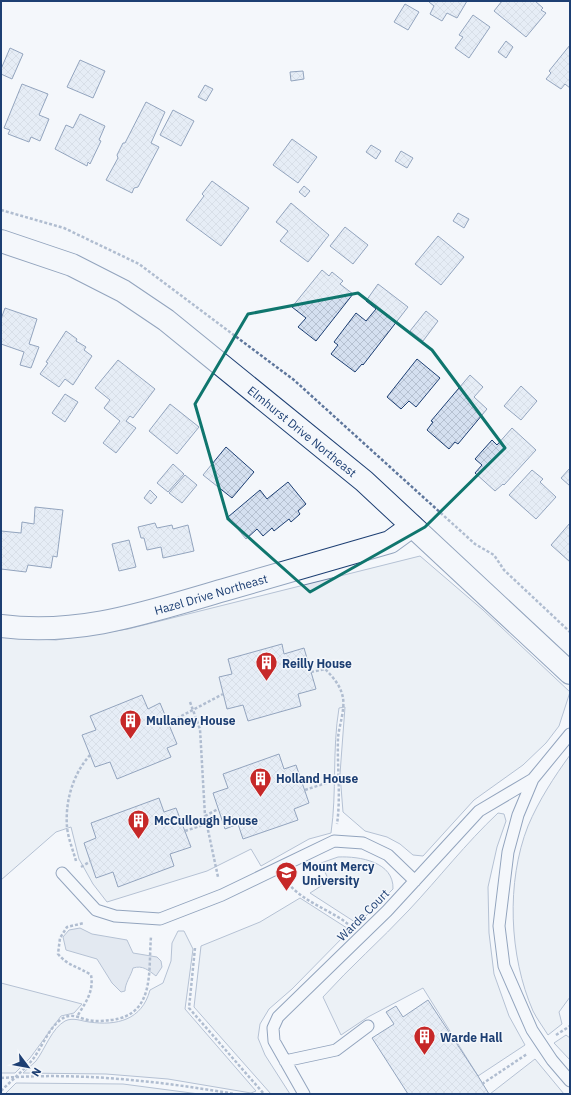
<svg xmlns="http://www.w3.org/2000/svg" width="571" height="1095" font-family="'IBM Plex Sans',sans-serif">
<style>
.grass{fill:#e3e9f0;stroke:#687fa3}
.water{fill:#cfd7e4;stroke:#687fa3}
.building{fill:url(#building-cross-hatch);stroke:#1d3f73}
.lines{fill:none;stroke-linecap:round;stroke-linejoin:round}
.service-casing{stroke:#1d3f73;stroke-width:13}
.minor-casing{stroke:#1d3f73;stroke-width:24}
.path{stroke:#5e769c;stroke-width:2.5;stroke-dasharray:3 2;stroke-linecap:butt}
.service{stroke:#f4f7fb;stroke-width:11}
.minor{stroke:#f4f7fb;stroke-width:22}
.marked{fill:none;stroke:#0f766e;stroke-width:3;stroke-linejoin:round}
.labels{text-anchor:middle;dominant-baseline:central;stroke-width:3;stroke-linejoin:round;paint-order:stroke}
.street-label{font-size:12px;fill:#1d3f73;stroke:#f4f7fb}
.poi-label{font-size:12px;font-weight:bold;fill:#1d3f73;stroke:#f4f7fb;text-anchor:start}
</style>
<defs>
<pattern id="building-cross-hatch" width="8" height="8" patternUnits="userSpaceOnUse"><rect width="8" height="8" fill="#d5e0f0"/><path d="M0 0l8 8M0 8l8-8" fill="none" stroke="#b6c1d1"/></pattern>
</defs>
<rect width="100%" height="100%" fill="#f4f7fb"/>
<path class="grass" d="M420 556 483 610 570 692 559 726 546 743 523 765 474 800 423 856 413 855 400 844 387 837 365 831 343 812 340 774 345 707 339 708C332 750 337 792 331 833L309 839 261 866 251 849 207 871 107 902 93 884 79 859 71 827 56 832 1 880V637L56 640 128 629Z
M570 755V997L559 1012 562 1024 548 1035C543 1027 537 1019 533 1011 509 956 506 882 528 826 539 800 554 777 570 755Z
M498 813 504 814 506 821 497 847 488 887 489 933 494 974 509 1016 525 1045 478 1076 423 988 368 1017 341 1035 323 997C350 967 381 940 409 910 439 878 466 843 498 813Z
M338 857C360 856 394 862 393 889L358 924 310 893 329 881 321 863Z
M300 898 350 930 292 989 269 1009 260 1024 258 1038 265 1055 290 1094H271L194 1007 201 946 260 922Z
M178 931H184L193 949 185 1009 256 1091 251 1093 168 1079 106 1074 23 1073C27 1069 32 1065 36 1061 45 1049 52 1028 65 1021 73 1017 81 1021 89 1022 117 1026 142 1020 150 990L163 983 171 961 172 943Z
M1 983 82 1004 74 1013 61 1016 30 1058 15 1073H1Z
M566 1035 570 1038V1060L554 1043Z
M535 1059 564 1094H490Z
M16 1083 123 1084 199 1094H5Z"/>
<path class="water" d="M80 928 92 934 127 940 133 953 157 957 161 961 162 967 156 976C148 970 143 965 133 968 131 976 125 983 125 991L121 992 112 983 97 959 66 950 63 937 69 930Z"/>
<path class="building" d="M430 1H467L457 18 447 13 442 21 430 14 434 6 429 2Z
M502 1H535L543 8 541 10 546 13 526 37 494 11Z
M405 4 419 12 408 30 394 22Z
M473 15 490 27 469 58 455 48 463 37 459 35Z
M506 41 513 47 506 58 498 52Z
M570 45V88L565 84 561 89 546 79 551 73 549 71Z
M10 48 23 54 12 79 1 74V69Z
M80 60 105 71 93 98 67 87Z
M303 71 304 79 291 81 290 72Z
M22 84 48 94 39 115 49 119 40 141 31 137 29 142 8 134 10 130 4 128Z
M205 85 213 89 206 101 198 97Z
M146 102 165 112 151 143 159 147 138 187 134 188 132 193 106 180 118 158 117 155 123 143H125Z
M173 110 194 121 181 146 160 135Z
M80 114 105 126 99 140 101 141 90 164 88 162 87 166 55 149 66 125 73 128Z
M292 139 317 157 298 183 273 165Z
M371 145 381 151 376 159 366 152Z
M401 151 413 158 407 168 395 161Z
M212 181 249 208 221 246 186 220 204 196 202 194Z
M304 186 310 191 305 197 299 192Z
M291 203 329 235 308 262 280 241 288 231 276 222Z
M458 213 469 219 464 228 453 221Z
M345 227 368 245 353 264 330 246Z
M438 236 464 257 441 285 415 264Z
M322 270 329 276 332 272 343 281 340 284 353 294 316 341 298 327 306 318 292 307Z
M378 284 408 307 363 365 362 364 355 372 331 354 338 345 334 342 356 313 366 321 376 309 366 301Z
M5 308 37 319 29 344 39 347 31 368 20 365 24 352 1 344V319Z
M426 311 438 321 423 341 410 331Z
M66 331 77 339 76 341 86 347 84 350 92 356 73 385 65 379 59 387 40 374 48 363 46 362Z
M417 359 440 378 416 407 409 401 401 409 387 397Z
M118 360 155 389 133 418 130 416 126 421 136 428 116 453 103 443 120 421 104 408 110 400 95 388Z
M470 375 483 387 474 397 487 409 458 444 455 442 449 449 427 430 433 422 431 421Z
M521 386 537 401 521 420 504 406Z
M65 394 78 402 65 422 52 413Z
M170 404 199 427 177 454 149 431Z
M512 428 536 450 504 485 503 484 495 491 475 473 482 465 475 459 492 440 497 445Z
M226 447 254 472 232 498 203 475Z
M173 464 184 474 168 492 157 483Z
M570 468V486L561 478Z
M532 470 543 479 540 482 556 497 536 519 509 495Z
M185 475 197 485 182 503 169 493Z
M288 482 306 504 298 511 300 514 291 522 289 519 274 531 272 528 263 536 257 529 246 539 228 517 260 490 267 499Z
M150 490 157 497 151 504 144 498Z
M35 507 63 510 57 557 53 556 51 568 28 565 26 572 1 569V531L21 533 22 522 34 524Z
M155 523 157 528 172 525 173 529 188 525 194 551 163 558 161 547 147 550 144 538H141L138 527Z
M570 523V562L551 545Z
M129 540 136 567 119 571 112 544Z
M282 644 284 654 304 648 316 689 298 694 301 706 248 721 243 705 227 709 219 677 232 674 228 659Z
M142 695 148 709 160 703 177 744 167 748 171 757 117 779 110 762 95 767 82 735 96 730 90 716Z
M279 754 284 769 296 765 309 803 294 809 298 820 243 839 238 824 225 829 213 793 228 788 223 774Z
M159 798 164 812 176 808 191 847 170 854 174 866 118 887 113 872 96 878 84 843 96 838 91 823Z
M428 1000 478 1076 489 1094H408L372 1038 394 1024 386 1012 396 1006 403 1017Z"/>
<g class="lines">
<defs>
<path id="service" d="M570 734 533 779 518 815 508 852 499 926 504 966 532 1030 552 1060 570 1081
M62 873 96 910 115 916 160 919 222 895 334 841 363 843 388 855 415 881
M285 1061 336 1050 368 1026
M304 1094 274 1041 273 1028 278 1017 387 911 479 811 533 779"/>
<g id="minor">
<path id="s1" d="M1 241 72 265 123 291 166 320 364 481 570 673"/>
<path id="s2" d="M1 626C81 636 148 612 224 590 279 574 335 558 390 542L412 526"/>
</g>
</defs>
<use href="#service" class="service-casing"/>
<use href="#minor" class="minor-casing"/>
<path class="path" d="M1 210 64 228 139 264 294 380 475 544 494 555 504 570 570 632
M311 672 325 669C333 677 341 686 343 698 345 710 339 726 338 738 337 767 341 796 337 824
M190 702 200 729 205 816 218 877
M168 723 223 694
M305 790 338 779
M205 816 218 809
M185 831 206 824
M76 861C73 850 68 838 67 827 65 801 73 774 90 755
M81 867 91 861
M288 883C303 902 329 909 348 924
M195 948 189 1008 264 1094
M78 1015C86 1002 94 991 91 975 78 966 69 967 58 954L60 938 67 927 84 923
M556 1035 570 1026
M1 1078C80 1072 158 1081 235 1094
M482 1084 527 1054
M1 1091C12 1080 24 1070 33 1059 42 1047 48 1030 59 1021 68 1013 75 1016 84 1019 93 1022 103 1021 111 1020 156 1015 148 970 151 937"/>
<use href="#service" class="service"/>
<use href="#minor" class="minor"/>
</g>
<path d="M0 0H571V1095H0ZM358 293 432 350 505 448 425 527 310 592 228 519 195 404 248 314Z" fill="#f4f7fb" fill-opacity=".55" fill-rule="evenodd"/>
<path class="marked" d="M358 293 432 350 505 448 425 527 310 592 228 519 195 404 248 314Z"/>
<defs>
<symbol id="building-pin" viewBox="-11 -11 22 30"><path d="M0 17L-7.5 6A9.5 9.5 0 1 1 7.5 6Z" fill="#c62828" stroke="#f4f7fb"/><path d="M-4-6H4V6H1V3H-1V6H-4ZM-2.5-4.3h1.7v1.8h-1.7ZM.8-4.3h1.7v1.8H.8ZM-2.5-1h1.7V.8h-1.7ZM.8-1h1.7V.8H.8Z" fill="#fff"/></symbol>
<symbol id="university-pin" viewBox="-11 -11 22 30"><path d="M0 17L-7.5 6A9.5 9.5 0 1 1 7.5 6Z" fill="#c62828" stroke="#f4f7fb"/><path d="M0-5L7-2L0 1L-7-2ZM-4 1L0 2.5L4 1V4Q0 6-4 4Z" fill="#fff"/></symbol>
</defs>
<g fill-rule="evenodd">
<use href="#building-pin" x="254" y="650" width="25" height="34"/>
<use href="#building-pin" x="118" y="708" width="25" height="34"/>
<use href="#building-pin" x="248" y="766" width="25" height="34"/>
<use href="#building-pin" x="126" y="808" width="25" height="34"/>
<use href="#university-pin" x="274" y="860" width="25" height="34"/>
<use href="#building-pin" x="412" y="1024" width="25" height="34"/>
</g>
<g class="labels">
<g class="street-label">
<text stroke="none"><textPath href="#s1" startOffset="360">Elmhurst Drive Northeast</textPath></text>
<text stroke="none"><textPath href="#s2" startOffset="214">Hazel Drive Northeast</textPath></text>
<text transform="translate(363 915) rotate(-45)">Warde Court</text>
</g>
<g class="poi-label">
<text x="282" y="663">Reilly House</text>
<text x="146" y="720">Mullaney House</text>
<text x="276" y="778">Holland House</text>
<text x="154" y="820">McCullough House</text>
<text x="302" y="866">Mount Mercy<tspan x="302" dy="14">University</tspan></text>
<text x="440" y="1037">Warde Hall</text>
</g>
</g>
<rect width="571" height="1095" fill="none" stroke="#1d3f73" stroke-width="4"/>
<g transform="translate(28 1067) rotate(122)" stroke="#f4f7fb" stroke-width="3" paint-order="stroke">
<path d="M0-3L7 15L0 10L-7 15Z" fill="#1d3f73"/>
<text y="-6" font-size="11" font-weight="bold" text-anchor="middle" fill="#1d3f73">N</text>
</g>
</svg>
